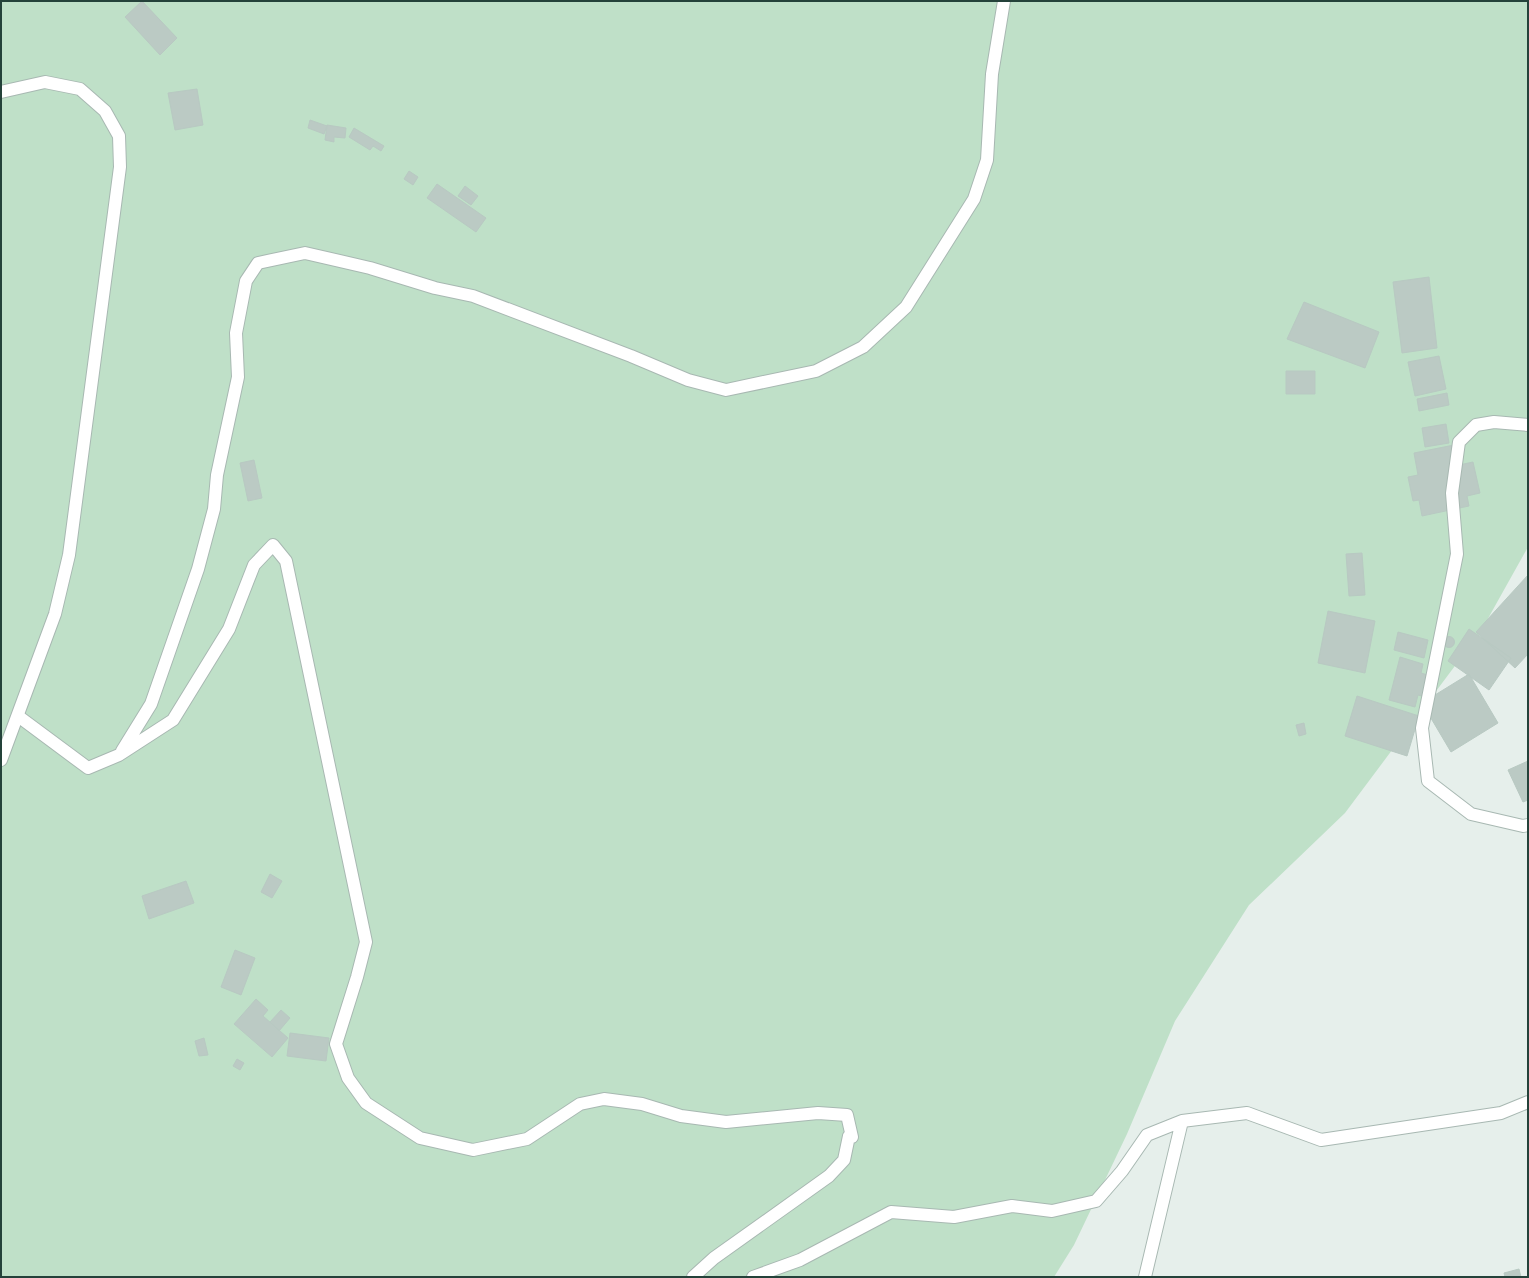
<svg xmlns="http://www.w3.org/2000/svg" width="1529" height="1278" font-family="'Fira Sans',sans-serif">
<style>
.green{fill:#bfe0c8}
.building{fill:#bbcac4;stroke:#b8c9c2}
.lines{fill:none;stroke-linecap:round;stroke-linejoin:round}
.minor-casing{stroke:#a8b8b2;stroke-width:14}
.tertiary-casing{stroke:#a8b8b2;stroke-width:14}
.minor{stroke:#fff;stroke-width:12}
.tertiary{stroke:#fff;stroke-width:12}
</style>
<rect width="100%" height="100%" fill="#e6efeb"/>
<path class="green" d="M1 1H1528V547L1481 631 1345 813 1249 905 1175 1021 1127 1134 1074 1245 1054 1277H1Z"/>
<path class="building" d="M142 1 177 38 160 55 125 17Z
M197 89 203 125 175 130 168 93Z
M310 120 327 126 324 134 308 128Z
M327 125 346 128 345 138 334 137V142L325 140Z
M354 128 384 146 381 151 373 146 370 150 349 137Z
M409 171 418 177 413 185 404 179Z
M437 184 486 218 476 232 427 198Z
M465 186 478 196 471 205 458 196Z
M1429 277 1437 348 1402 353 1393 282Z
M1304 302 1379 332 1365 368 1287 339Z
M1439 356 1446 389 1415 396 1408 362Z
M1286 371H1315V394H1286Z
M1447 393 1449 405 1419 411 1417 399Z
M1446 424 1449 443 1425 447 1422 428Z
M1454 445 1459 465 1473 462 1480 493 1467 496 1469 506 1422 516 1419 500 1413 501 1408 477 1418 475 1414 453Z
M254 460 262 498 248 501 240 463Z
M1362 553 1365 595 1349 596 1346 554Z
M1528 575V654L1515 668 1476 632Z
M1328 611 1375 621 1365 673 1318 663Z
M1469 629 1511 658 1489 690 1448 661Z
M1398 632 1428 640 1424 658 1394 650Z
M1443.5 642a5.5 5.5 0 1 1 11 0a5.5 5.5 0 1 1-11 0Z
M1400 657 1423 664 1421 673 1431 676 1425 697 1418 695 1415 707 1389 700Z
M1469 674 1498 723 1451 752 1422 703Z
M1357 696 1419 716 1407 756 1345 736Z
M1304 723 1306 734 1299 736 1296 725Z
M1528 761V800L1523 802 1508 770Z
M270 874 282 881 272 898 261 892Z
M186 881 194 903 149 919 142 896Z
M235 950 255 958 241 995 221 987Z
M256 999 268 1010 263 1016 288 1038 272 1057 234 1024Z
M281 1010 290 1018 279 1031 270 1022Z
M290 1033 329 1038 326 1061 287 1056Z
M204 1038 208 1055 199 1056 195 1041Z
M237 1059 244 1063 240 1070 233 1066Z
M1519 1269 1521 1277H1505L1504 1273Z"/>
<g class="lines">
<defs>
<path id="minor" d="M1528 425 1494 422 1476 425 1459 442 1452 493 1457 554 1422 728 1428 781 1471 814 1523 826 1528 825
M18 716 88 768 119 755 173 720 229 629 254 565 273 545 286 561 366 942 357 977 336 1044 348 1078 366 1103 420 1138 473 1150 527 1139 580 1104 604 1099 642 1104 681 1116 726 1122 818 1113 847 1115 852 1137 849 1136 844 1160 829 1176 714 1258 693 1277
M122 751 151 704 198 569 214 509 217 475 238 377 236 333 246 281 258 263 305 253 370 268 435 288 473 296 631 356 688 380 726 390 816 371 863 347 906 307 974 199 987 160 992 74 1004 1
M753 1277 800 1260 891 1212 954 1217 1012 1206 1052 1211 1096 1201 1122 1171 1147 1135 1182 1121 1247 1113 1321 1140 1501 1113 1528 1102
M1145 1277 1182 1121"/>
<path id="tertiary" d="M1 92 45 82 80 89 105 111 119 136 120 167 69 555 55 614 1 760"/>
</defs>
<use href="#minor" class="minor-casing"/>
<use href="#tertiary" class="tertiary-casing"/>
<use href="#minor" class="minor"/>
<use href="#tertiary" class="tertiary"/>
</g>
<rect width="1529" height="1278" fill="none" stroke="#24423a" stroke-width="4"/>
</svg>
